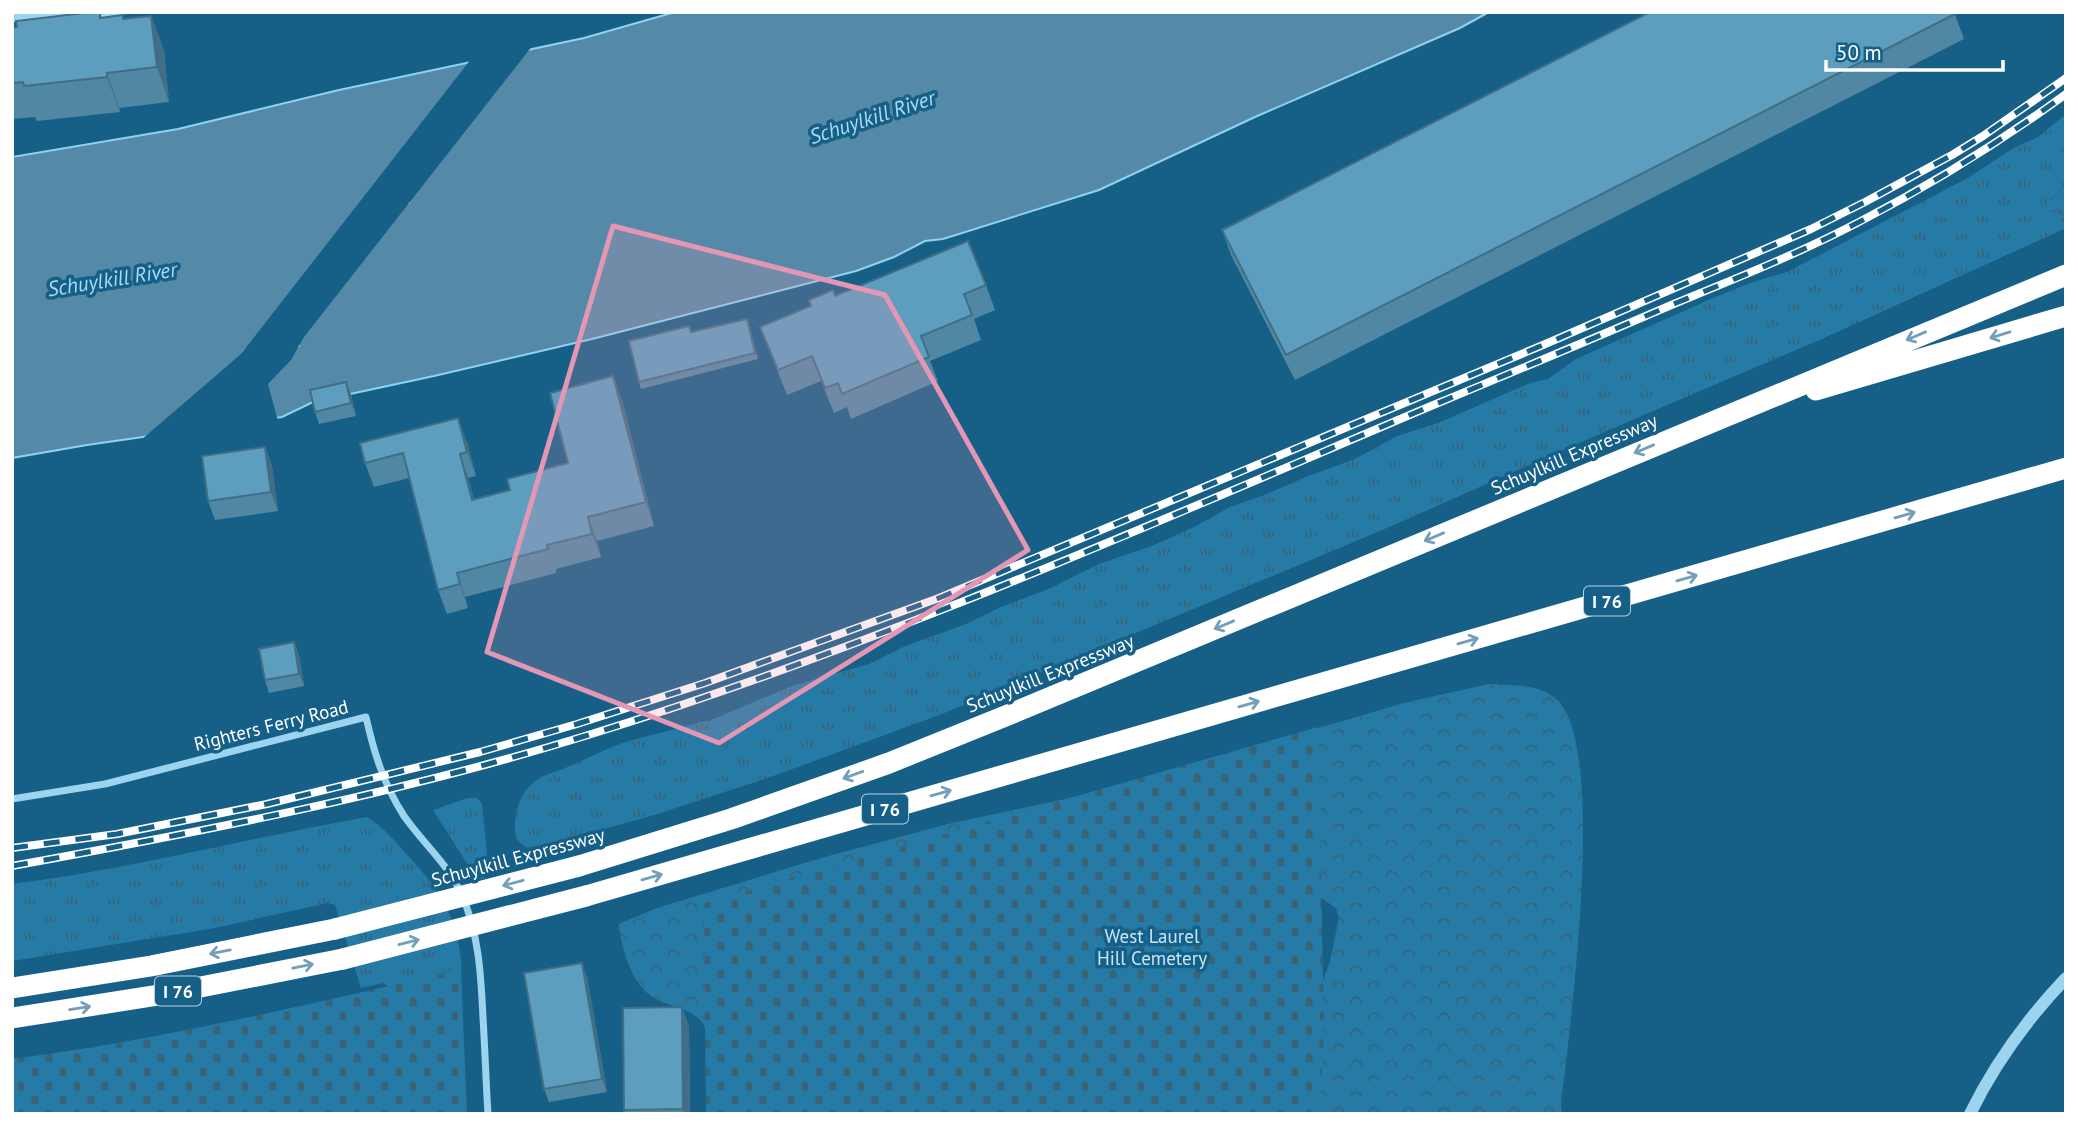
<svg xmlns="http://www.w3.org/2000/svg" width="2078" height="1126" font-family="'PT Sans',sans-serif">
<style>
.grass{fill:url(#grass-tufts)}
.forest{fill:url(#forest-crowns)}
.cemetery{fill:url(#cemetery-stones)}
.water{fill:#548aa7;stroke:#8ed2f1;stroke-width:2;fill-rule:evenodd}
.pier{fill:#166088}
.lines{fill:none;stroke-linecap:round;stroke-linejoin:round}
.minor{stroke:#9cd3ee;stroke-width:7}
.tertiary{stroke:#9cd3ee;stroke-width:12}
.motorway{stroke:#fff;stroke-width:21}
.rail-casing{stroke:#fff;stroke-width:8}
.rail{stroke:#166088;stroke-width:5;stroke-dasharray:16;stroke-linecap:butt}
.motorway-bridge{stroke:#fff;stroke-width:21}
.wall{fill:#5087a3}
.shaded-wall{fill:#416e85}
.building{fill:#5d9dbe;stroke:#416e85;stroke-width:2}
.oneway{stroke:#73a0b8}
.marked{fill:#e497b5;fill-opacity:0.2;stroke:#e497b5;stroke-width:5;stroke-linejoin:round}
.labels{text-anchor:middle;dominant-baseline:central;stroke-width:7;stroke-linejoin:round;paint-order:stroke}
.shield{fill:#166088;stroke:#b9cfdb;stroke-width:2}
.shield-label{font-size:18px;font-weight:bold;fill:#fff}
.street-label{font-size:19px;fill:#fff;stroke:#166088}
.park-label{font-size:19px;fill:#c2e8fa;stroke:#166088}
.water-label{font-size:21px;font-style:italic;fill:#a8dcf6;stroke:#166088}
</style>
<defs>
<pattern id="grass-tufts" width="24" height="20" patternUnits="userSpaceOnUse" patternTransform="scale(1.75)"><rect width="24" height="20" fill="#257ba6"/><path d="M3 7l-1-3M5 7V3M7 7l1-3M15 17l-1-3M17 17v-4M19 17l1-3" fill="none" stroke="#386479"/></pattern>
<pattern id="forest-crowns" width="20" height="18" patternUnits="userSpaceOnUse" patternTransform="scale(1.75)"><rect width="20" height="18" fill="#257ba6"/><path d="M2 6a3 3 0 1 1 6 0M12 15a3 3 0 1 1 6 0" fill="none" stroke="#386479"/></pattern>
<pattern id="cemetery-stones" width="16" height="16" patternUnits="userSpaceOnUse" patternTransform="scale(1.75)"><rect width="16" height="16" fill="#257ba6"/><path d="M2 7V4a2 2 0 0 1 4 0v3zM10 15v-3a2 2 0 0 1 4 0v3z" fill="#386479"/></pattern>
</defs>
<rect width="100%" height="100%" fill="#166088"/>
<path class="grass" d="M2066 114V187L2049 200 2051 212 2066 217V228L1824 338 1602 433 1387 528 942 714 765 779 654 815 533 849C521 847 514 839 515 827 515 810 520 794 533 783 544 773 559 772 572 765 587 759 601 751 617 745 644 736 673 730 701 722L709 721 792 686 869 664 903 647 966 624 1001 607 1051 588 1099 564 1152 546 1196 526 1230 507 1262 496 1306 477 1355 459 1397 436 1438 423 1530 383 1548 379 1576 359 1713 298 1750 283 1787 272 1966 179 2012 149 2038 137Z
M468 798H477L482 804 488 866 487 875 483 879 475 876 433 810Z
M367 817C384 828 397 843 410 858 438 888 458 919 461 962 463 984 456 1009 454 1031L383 983 361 988 335 905 328 903 215 928 12 961V884C132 869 248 838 367 817Z"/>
<path class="forest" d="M2066 187V217L2050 212 2049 201Z
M1489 684C1512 686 1538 683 1556 699 1609 744 1569 1033 1561 1105L1562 1114H1303L1308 1024 1330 961 1339 918 1336 908 1311 891 708 1088C703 1069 712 1040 703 1024 693 1007 666 1007 651 996 631 981 621 948 619 924L657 908 821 858 952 823 1104 791 1404 703Z"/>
<path class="cemetery" d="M1318 727 1324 1026 1323 1055 1318 1114H706L704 903Z
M461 969 467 1114H12V1059C164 1039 312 1004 461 969Z"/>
<path class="water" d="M675 12H1489L1460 28 1255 117 1099 190 943 239 925 241 894 257 856 271 592 339 434 376 313 402 282 417 87 445 12 458V157L178 129 339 90 584 38ZM408 196 409 203 358 215 357 207ZM298 339 299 346 246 359 244 351Z"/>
<path class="pier" d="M533 45 304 337 291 360 268 384 278 421 140 441 241 354 471 59Z"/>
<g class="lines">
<path class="minor" d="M12 799 105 784 366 717C374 753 384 785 404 816 422 842 448 864 461 893 479 933 481 975 483 1018 485 1050 486 1082 488 1114"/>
<path class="tertiary" d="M12 16H82L119 12
M1970 1114C1995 1063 2027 1019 2066 978"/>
<path class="motorway" d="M1816 390 2066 316
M579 866 731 819 889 763 1008 715 2066 275
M586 896 2066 468
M12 988 151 966 335 929
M12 1018 165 994 343 959"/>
<defs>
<path id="rail" d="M12 848 117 834 267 804 480 752 577 724 705 683 939 598 1543 345 1811 229 1865 202 1952 155 1983 136 2066 78
M12 866C205 831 397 794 585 736 875 647 1152 524 1431 406 1513 372 1595 338 1676 303 1737 278 1800 253 1859 222 1931 185 2000 142 2066 94"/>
</defs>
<use href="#rail" class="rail-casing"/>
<use href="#rail" class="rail"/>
<path class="motorway-bridge" d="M335 929 579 866
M343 959 586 896"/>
</g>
<path class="wall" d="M100 12 102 18 123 15 124 19 151 16 164 51 169 102 119 108 120 112 37 121 35 117 12 119V28Z
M1954 12 1964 39 1295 380 1231 255 1222 230Z
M986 285 995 310 974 319 981 340 930 361 938 381 851 419 847 407 834 413 821 381 787 395 760 327 835 296Z
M749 325 758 359 641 389 639 382 691 332Z
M346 382 351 395 356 416 319 424 315 412Z
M622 400 654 526 597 541 601 557 556 569V573L465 597 468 608 447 614 438 590 409 478 374 487 365 463 360 443 467 442 476 476 468 478 474 500 510 490 568 463Z
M265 447 272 466 278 511 215 520 208 501Z
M294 642 299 655 304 686 269 693 265 680Z
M587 976 607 1092 549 1102 544 1089Z
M689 1026 690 1114H625L624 1110Z"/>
<path class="shaded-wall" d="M151 16 164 51 169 102 157 67Z
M107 73 119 108 120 112 107 77Z
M613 376 622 400 654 526 646 502Z
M346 382 351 395 356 416 351 403Z
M458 418 467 442 476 476 467 452Z
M265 447 272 466 278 511 271 492Z
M460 454 468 478 480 524 472 500Z
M588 517 597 541 601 557 592 534Z
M457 573 465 597 468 608 460 584Z
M294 642 299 655 304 686 299 674Z
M582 963 587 976 607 1092 602 1079Z
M682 1007 689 1026 690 1114H685L683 1109Z"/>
<path class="building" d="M92 12H100V18L123 15V19L151 16 157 67 107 73V77L24 86 23 82 12 83V28L17 27 16 21Z
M1650 12H1954L1955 14 1286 355 1222 230Z
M968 241 986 285 964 294 972 315 921 336 929 357 842 394 838 383 825 388 812 356 778 370 760 327 811 306 809 300 833 290 835 296Z
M747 319 755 353 639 382 629 341 689 326 691 332Z
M613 376 646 502 588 517 592 534 547 545 548 549 457 573 460 584 438 590 403 453 365 463 360 443 458 418 467 452 460 454 472 500 510 490 507 479 568 463 550 393Z
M346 382 351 403 315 412 310 390Z
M265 447 271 492 208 501 202 456Z
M294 642 299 674 265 680 259 649Z
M582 963 602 1079 544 1089 524 973Z
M682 1007 683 1109 624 1110 623 1008Z"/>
<defs><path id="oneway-shaft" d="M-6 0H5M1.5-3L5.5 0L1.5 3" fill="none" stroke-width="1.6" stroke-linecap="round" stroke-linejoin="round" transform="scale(1.75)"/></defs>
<g class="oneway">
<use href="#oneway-shaft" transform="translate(2000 335) rotate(163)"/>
<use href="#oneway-shaft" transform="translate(1916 336) rotate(157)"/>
<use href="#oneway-shaft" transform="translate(1644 449) rotate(157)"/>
<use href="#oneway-shaft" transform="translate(1905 515) rotate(-16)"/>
<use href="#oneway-shaft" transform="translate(1434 537) rotate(157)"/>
<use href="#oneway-shaft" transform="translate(1687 578) rotate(-16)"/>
<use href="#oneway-shaft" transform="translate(1224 625) rotate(157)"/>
<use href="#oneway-shaft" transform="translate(1468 641) rotate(-16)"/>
<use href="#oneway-shaft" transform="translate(1249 704) rotate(-16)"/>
<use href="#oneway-shaft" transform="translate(853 775) rotate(160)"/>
<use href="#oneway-shaft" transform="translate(941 793) rotate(-16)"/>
<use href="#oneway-shaft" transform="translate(652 877) rotate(-16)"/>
<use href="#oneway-shaft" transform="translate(513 883) rotate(165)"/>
<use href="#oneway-shaft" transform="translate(409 942) rotate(-14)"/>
<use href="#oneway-shaft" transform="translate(220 952) rotate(169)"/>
<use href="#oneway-shaft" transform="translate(303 966) rotate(-11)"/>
<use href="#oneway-shaft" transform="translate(80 1008) rotate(-9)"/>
</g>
<path class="marked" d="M613 226 885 295 1028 550 719 743 487 652Z"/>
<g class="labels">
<g class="shield">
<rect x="1584" y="586.5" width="46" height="29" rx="5"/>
<rect x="862" y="794.5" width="46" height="29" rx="5"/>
<rect x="155" y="976.5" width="46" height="29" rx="5"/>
</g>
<g class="shield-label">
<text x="1607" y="601">I 76</text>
<text x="885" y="809">I 76</text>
<text x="178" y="991">I 76</text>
</g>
<g class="street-label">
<text transform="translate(1574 454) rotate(-23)">Schuylkill Expressway</text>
<text transform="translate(1050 673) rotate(-22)">Schuylkill Expressway</text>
<text transform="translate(271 725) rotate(-14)">Righters Ferry Road</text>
<text transform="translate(518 857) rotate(-15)">Schuylkill Expressway</text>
</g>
<g class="park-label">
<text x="1152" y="936">West Laurel<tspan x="1152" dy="22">Hill Cemetery</tspan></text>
</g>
<g class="water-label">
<text transform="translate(872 117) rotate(-18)">Schuylkill River</text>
<text transform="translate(112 279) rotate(-9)">Schuylkill River</text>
</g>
</g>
<rect width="2078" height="1126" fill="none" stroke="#ffffff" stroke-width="28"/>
<path d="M1826 60v10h177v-10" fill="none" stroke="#ffffff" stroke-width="3.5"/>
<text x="1836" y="60" font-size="21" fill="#ffffff" stroke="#166088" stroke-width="5" paint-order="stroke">50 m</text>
</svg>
